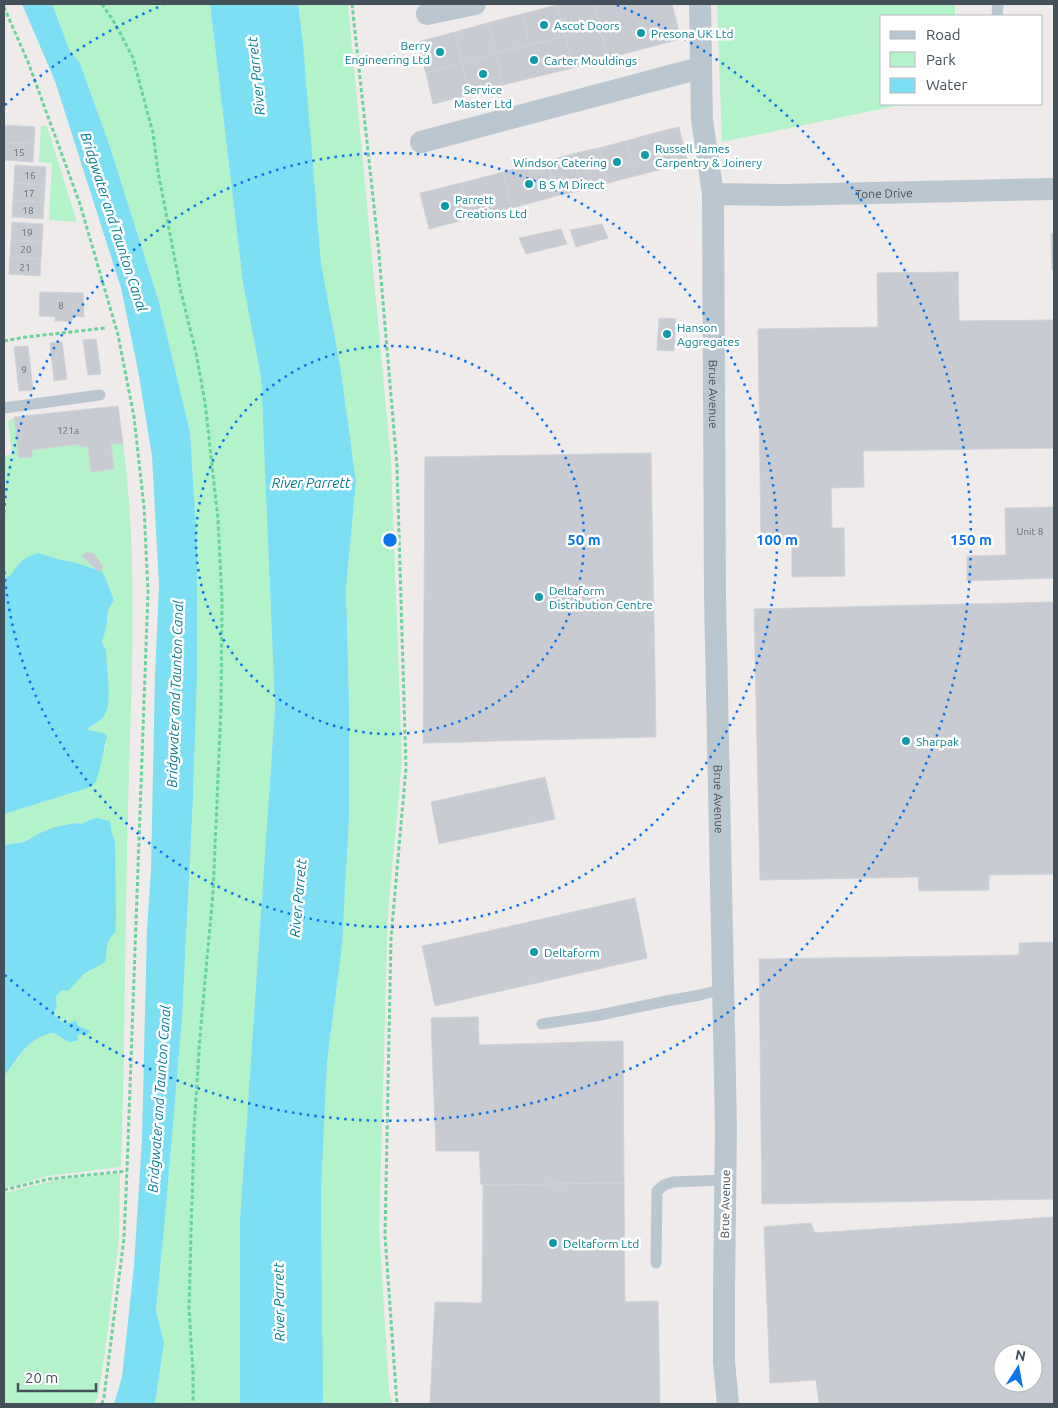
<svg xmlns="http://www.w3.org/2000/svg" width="1058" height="1408" font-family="Ubuntu,sans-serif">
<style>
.green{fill:#b4f2ca}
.water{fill:#7ddff3}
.building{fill:#c8cbd1;stroke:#cfd2d8;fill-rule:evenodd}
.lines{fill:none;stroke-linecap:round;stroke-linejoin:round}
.path{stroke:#6ad29b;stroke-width:3;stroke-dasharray:4 2.5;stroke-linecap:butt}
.service{stroke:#bbc7d0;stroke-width:11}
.minor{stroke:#bbc7d0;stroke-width:22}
.ring{fill:none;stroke:#0974eb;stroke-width:2.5;stroke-dasharray:2.5 5}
.culture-dot{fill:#0f9aa8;stroke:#fff;stroke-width:2}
.labels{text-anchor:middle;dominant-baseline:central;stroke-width:5;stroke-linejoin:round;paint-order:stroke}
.number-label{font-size:10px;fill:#646f78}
.culture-label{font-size:12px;fill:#0d838f;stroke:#fff;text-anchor:start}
.street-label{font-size:12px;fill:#43505a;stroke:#fff}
.water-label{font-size:14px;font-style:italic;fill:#037e98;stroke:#fff}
.centre{fill:#0974eb;stroke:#fff;stroke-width:2.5}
.ring-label{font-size:15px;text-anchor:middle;font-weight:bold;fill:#0974eb;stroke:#fff;stroke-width:5;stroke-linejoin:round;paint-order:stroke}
</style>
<rect width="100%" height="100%" fill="#efebeb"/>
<path class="green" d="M52 4H210L243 283 261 377 275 707 240 1219V1404H155L164 1343 156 1310 165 1219 182 1019 193 798 197 678V544L190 432 159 302 110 147 80 63 70 51Z
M298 4H348L391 460 402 761 388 913 379 1228 389 1391 392 1404H323L322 1399 321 1193 327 1063 342 946 349 819V702L346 588 356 482 341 371 321 263Z
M717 4H955V16H882V104H905L722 142Z
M41 126H47L77 222 49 220 52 163 39 162Z
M14 417 19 458 32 457V450L79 444 80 447 88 446 91 472 113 470 111 444 123 443C139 564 131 687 128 809 125 928 125 1048 121 1167L48 1176 15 1186 4 1187V1076L29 1044 39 1036 54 1033 66 1040 79 1034 87 1035 89 1030 78 1026 76 1021C65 1026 64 1023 54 1017V1013L57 1007 56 997 62 990 93 969 106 957C107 945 106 941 115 933V842L111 829 92 819 81 824 75 823 55 827 40 833 24 842 4 845V814L88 788 106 745 104 733 86 731 89 727 96 724 108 704 106 650 103 645 102 641 108 610 114 600 105 576 101 571 103 566 93 553H85L82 556 97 570 73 562 61 560 38 553 30 556 20 563 12 574 4 579V456L12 454 8 422Z
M120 1173 119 1239 105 1353 98 1396 94 1404H4V1193L56 1180Z"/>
<path class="water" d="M22 4H52L70 51 80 63 110 147 159 302 190 432 197 544V678L193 798 182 1019 165 1219 156 1310 164 1343 155 1404H114L122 1377 134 1266 142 1138 147 929 151 870 155 676 159 586 152 456 138 370 121 288 55 81Z
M210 4H298L303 44 321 263 341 371 356 482 346 588 349 702V819L342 946 327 1063 321 1193 323 1404H240V1219L275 707 261 377 243 283Z
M38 553 61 560 73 562 101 571 105 576 114 600 108 610 106 629 102 641 103 645 106 650C106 666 113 703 104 716 100 723 91 724 87 730L104 733 107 736 98 776 95 783 88 788 4 814V579C14 573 12 572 19 564 24 558 31 555 38 553Z
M97 818 110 821 111 829 115 842 116 921 115 933C104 943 108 949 105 962L84 974 68 991 62 990 56 997 57 1007 54 1013 55 1017C64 1023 65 1026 76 1020L78 1026 91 1031 88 1033V1035L79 1034 77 1036 78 1038 77 1041 69 1042 54 1033C28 1036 19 1058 4 1076V845L24 842 40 833 55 827 75 823 81 824 92 819Z"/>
<path class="building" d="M563 4H593L600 27 566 36 557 5Z
M593 4H672L681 39 608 58Z
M557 5 566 36 530 45 522 14Z
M522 14 530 45 496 53 487 23Z
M487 23 496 53 462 63 455 32Z
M600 27 608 58 573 68 566 36Z
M455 32 462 63 426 73 417 42Z
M566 36 573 68 503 85 496 53Z
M496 53 503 85 469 95 462 63Z
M462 63 469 95 433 104 426 73Z
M4 125 35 127 34 144 4 143Z
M679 127 688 163 663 169 654 133Z
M654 133 663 169 635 176 626 141Z
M626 141 635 176 608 183 599 148Z
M4 143 34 144 33 162 4 160Z
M599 148 608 183 582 190 572 154Z
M572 154 582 190 556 196 547 161Z
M547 161 556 196 512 208 503 172Z
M15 165 46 167 45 185 14 183Z
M503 172 512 208 471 218 461 183Z
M14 183 45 185 44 202 13 200Z
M461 183 471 218 429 229 420 193Z
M13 200 44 202 43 219 12 217Z
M12 222 43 224 42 242 11 240Z
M602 224 608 238 576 247 570 230Z
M561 229 567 244 526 254 519 238Z
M1051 234H1054V270H1052Z
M11 240 42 242 41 259 10 257Z
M10 257 41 259 40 276 9 274Z
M958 272 959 321 1054 320V448L863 451 864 487 831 488 832 528H844L845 576 792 577V544H761L758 329 878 327 877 273Z
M40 292 83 293 84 317 73 316 72 321H55V317L39 316Z
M659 318 676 319 674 351 657 350Z
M96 339 101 374 88 375 83 340Z
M62 342 67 379 54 381 50 343Z
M28 346 33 390 19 391 14 347Z
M118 406 123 443 111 444 114 469 91 472 88 446 80 447 79 444 32 450V457L19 458 14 417Z
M651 453 656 737 423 743 425 457Z
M1054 507V578L967 581V556L1006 555 1005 508Z
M85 553H93L103 566 101 571 97 570 82 556Z
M1054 602V874L989 875V890L919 891 918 877 760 880 754 609Z
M545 777 555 819 439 844 431 802Z
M635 898 647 958 435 1006 422 946Z
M1054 942V1199L762 1204 759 959 1019 955V943Z
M478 1017 479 1045 623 1041 624 1183 483 1185H481L479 1151H436L431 1018Z
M624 1183 625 1302 658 1301 660 1404H430L435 1302 482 1303 483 1185Z
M1054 1217V1404H819L816 1380 770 1383 764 1227 811 1223 815 1233ZM1003 1353H1033V1383H1003Z"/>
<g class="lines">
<path class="path" d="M102 4 116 25 133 58 153 133 158 171 181 292 196 353 205 402 218 519 222 602 221 708 213 893 200 1036 194 1128 189 1308 193 1373V1404
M352 4 378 243 397 466 406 768 391 938 385 1236 397 1404
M4 7 28 62 80 204 118 335 134 417 144 507 148 592 127 1171 124 1238 104 1397 102 1404
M4 341 26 337 105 328
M4 1190 49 1179 127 1171"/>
<path class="service" d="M997 16 998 4
M4 408 100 395
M542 1024 600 1015 667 1001 700 995 723 989
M656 1263 657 1191 664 1185 673 1182 725 1180"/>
<g class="minor">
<path id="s1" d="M700 4 702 120 713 194 715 595 726 1128 724 1289V1362L728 1404"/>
<path d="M427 14 475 4"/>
<path d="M421 142 700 68"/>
<path id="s2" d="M713 194 784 195 1054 189"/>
</g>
</g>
<g class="ring">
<circle cx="390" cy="540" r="194"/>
<path d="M4 513A387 387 0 1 1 4 567"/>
<path d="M5 105A581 581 0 0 1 163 5M617 5A581 581 0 1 1 5 975"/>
</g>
<g class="culture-dot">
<circle cx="544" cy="25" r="5"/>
<circle cx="641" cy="33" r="5"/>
<circle cx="440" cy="52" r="5"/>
<circle cx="534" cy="60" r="5"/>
<circle cx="483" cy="74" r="5"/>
<circle cx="645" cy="155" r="5"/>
<circle cx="617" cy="162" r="5"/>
<circle cx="529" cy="184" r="5"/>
<circle cx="445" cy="206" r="5"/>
<circle cx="667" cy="334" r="5"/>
<circle cx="539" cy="597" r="5"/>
<circle cx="906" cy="741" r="5"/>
<circle cx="534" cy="952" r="5"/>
<circle cx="553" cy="1243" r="5"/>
</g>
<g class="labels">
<g class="number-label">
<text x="19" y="152">15</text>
<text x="30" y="175">16</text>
<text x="29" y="193">17</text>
<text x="28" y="210">18</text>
<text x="27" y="232">19</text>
<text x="26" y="249">20</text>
<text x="25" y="267">21</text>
<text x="61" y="305">8</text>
<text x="24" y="369">9</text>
<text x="68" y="430">121a</text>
<text x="1030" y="531">Unit 8</text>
</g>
<g class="culture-label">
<text x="554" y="25">Ascot Doors</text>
<text x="651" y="33">Presona UK Ltd</text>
<text x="430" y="45" text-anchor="end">Berry<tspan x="430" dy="14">Engineering Ltd</tspan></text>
<text x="544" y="60">Carter Mouldings</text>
<text x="483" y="89" text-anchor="middle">Service<tspan x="483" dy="14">Master Ltd</tspan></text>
<text x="655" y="148">Russell James<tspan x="655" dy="14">Carpentry &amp; Joinery</tspan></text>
<text x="607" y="162" text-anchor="end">Windsor Catering</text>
<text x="539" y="184">B S M Direct</text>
<text x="455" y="199">Parrett<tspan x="455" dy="14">Creations Ltd</tspan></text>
<text x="677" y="327">Hanson<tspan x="677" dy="14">Aggregates</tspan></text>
<text x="549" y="590">Deltaform<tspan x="549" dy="14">Distribution Centre</tspan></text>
<text x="916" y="741">Sharpak</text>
<text x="544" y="952">Deltaform</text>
<text x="563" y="1243">Deltaform Ltd</text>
</g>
<g class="street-label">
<text stroke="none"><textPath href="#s2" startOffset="171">Tone Drive</textPath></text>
<text stroke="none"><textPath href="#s1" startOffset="391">Brue Avenue</textPath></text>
<text stroke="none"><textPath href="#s1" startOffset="796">Brue Avenue</textPath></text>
<text transform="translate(725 1204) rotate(-89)">Brue Avenue</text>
</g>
<g class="water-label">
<text transform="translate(256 76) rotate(-96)">River Parrett</text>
<text transform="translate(114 222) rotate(72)">Bridgwater and Taunton Canal</text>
<text x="311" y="483">River Parrett</text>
<text transform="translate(175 694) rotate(-88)">Bridgwater and Taunton Canal</text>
<text transform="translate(298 898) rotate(-85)">River Parrett</text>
<text transform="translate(159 1099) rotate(-86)">Bridgwater and Taunton Canal</text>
<text transform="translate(279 1302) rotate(-91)">River Parrett</text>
</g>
</g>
<circle cx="390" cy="540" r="8" class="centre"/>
<g class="ring-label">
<text x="584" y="545">50 m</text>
<text x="777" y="545">100 m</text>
<text x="971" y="545">150 m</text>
</g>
<rect width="1058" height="1408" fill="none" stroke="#43505a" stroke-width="10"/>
<rect x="880" y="15" width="162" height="90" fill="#ffffff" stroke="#b4b9bd"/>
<rect x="890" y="31" width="25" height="8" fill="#bbc7d0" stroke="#b4b9bd"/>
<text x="926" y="40" font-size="15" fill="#43505a">Road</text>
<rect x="890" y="52" width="25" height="15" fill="#b4f2ca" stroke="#b4b9bd"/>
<text x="926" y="65" font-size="15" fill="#43505a">Park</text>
<rect x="890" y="78" width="25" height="15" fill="#7ddff3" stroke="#b4b9bd"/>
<text x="926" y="90" font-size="15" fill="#43505a">Water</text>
<g transform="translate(1018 1368) rotate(11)"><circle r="24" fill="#ffffff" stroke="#b4b9bd"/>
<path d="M0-4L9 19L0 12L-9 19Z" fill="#0974eb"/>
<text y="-8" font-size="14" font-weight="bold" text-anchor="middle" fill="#43505a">N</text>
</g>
<path d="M18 1383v8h78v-8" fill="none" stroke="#43505a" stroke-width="2.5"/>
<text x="25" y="1383" font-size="15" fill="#43505a" stroke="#ffffff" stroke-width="4" paint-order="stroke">20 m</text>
</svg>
